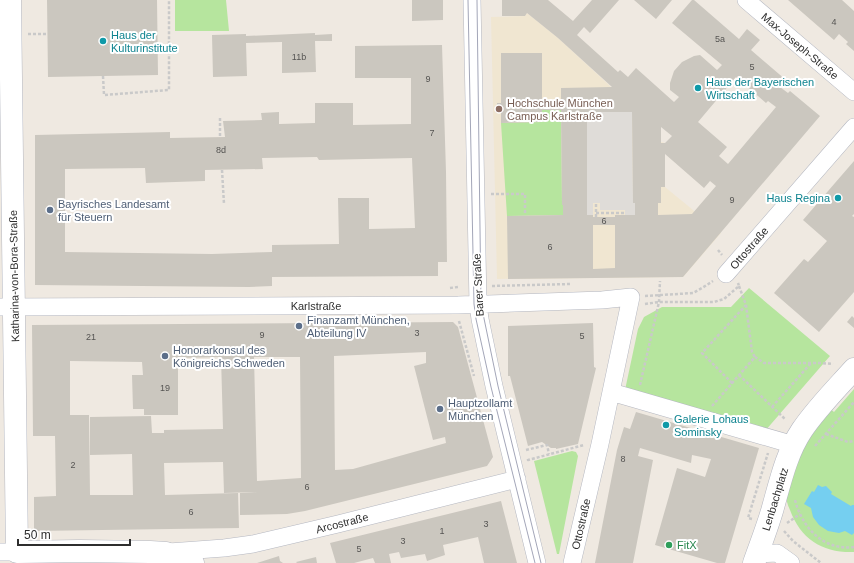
<svg xmlns="http://www.w3.org/2000/svg" width="854" height="563" font-family="Helvetica,sans-serif">
<style>
.education{fill:#f0e6d1}
.green{fill:#b6e59e}
.plaza{fill:#dfdcd8}
.water{fill:#75cff0}
.building{fill:#cbc7bf;fill-rule:evenodd}
.lines{fill:none;stroke-linecap:round;stroke-linejoin:round}
.minor-casing{stroke:#b4b7c1;stroke-width:18}
.tertiary-casing{stroke:#b4b7c1;stroke-width:23}
.secondary-casing{stroke:#b4b7c1;stroke-width:23}
.path{stroke:#c9c9c9;stroke-width:2.5;stroke-dasharray:3 2;stroke-linecap:butt}
.minor{stroke:#fff;stroke-width:17}
.tertiary{stroke:#fff;stroke-width:22}
.secondary{stroke:#fff;stroke-width:22}
.tram{stroke:#a3a6b8;stroke-width:1}
.culture-dot{fill:#0f9aa8;stroke:#fff;stroke-width:1.5}
.education-dot{fill:#8d6e63;stroke:#fff;stroke-width:1.5}
.service-dot{fill:#5c6f8a;stroke:#fff;stroke-width:1.5}
.leisure-dot{fill:#2e9e5b;stroke:#fff;stroke-width:1.5}
.labels{text-anchor:middle;dominant-baseline:central;stroke-width:4;stroke-linejoin:round;paint-order:stroke}
.number-label{font-size:9px;fill:#555452}
.culture-label{font-size:11px;fill:#0d838f;stroke:#fff;text-anchor:start}
.street-label{font-size:11px;fill:#2e2e2e;stroke:#fff}
.education-label{font-size:11px;fill:#785e54;stroke:#fff;text-anchor:start}
.service-label{font-size:11px;fill:#4e5e75;stroke:#fff;text-anchor:start}
.leisure-label{font-size:11px;fill:#27864d;stroke:#fff;text-anchor:start}
</style>
<rect width="100%" height="100%" fill="#efe9e1"/>
<path class="education" d="M527 13 558 38 608 84 661 142 665 143V187L721 233 683 277 497 279 491 17 525 16Z"/>
<path class="green" d="M175 0H226L229 31H175Z
M542 110H561L562 205H563V215L507 216 501 123 542 122Z
M749 288 830 356 765 431 625 390 638 329 644 317 662 307H731Z
M854 389V552C823 553 801 540 790 510 787 504 785 496 786 489 789 480 794 470 798 461 802 450 806 439 811 429 815 422 823 415 829 408L834 412Z
M572 451 576 452 578 456 559 554H557L534 461Z"/>
<path class="plaza" d="M587 112H632L633 203H635V215H625V210H600V203H593V215H587Z"/>
<path class="water" d="M818 485 822 487 826 486 832 492 831 494 851 506 852 505H854V533L852 535 845 531 839 533 828 531 819 525 813 517 811 508 804 504 812 491 814 492Z"/>
<path class="building" d="M47 0H157L158 75 48 77Z
M412 0H443V20L412 21Z
M502 0H548L573 21 592 0H619L590 33 584 27 577 35 618 72 620 70 628 77 636 68 674 102 679 97 670 90V83L674 71 682 62 694 56 700 55 717 70 722 65 672 23 692 0H694L739 39 747 29 760 40 751 50 786 80 780 87 788 93 790 91 820 116 683 277 508 279 507 216 563 215V205H562L561 110H542V122L501 123V112H497V103H501V53H542V100H561V88L612 87 558 38 527 13 525 16H502ZM736 77 766 103 768 101 776 107 728 164 719 156 727 147 698 122ZM587 112H632L633 203H635V215H615V217H593V215H587ZM661 127 672 136 665 143H661ZM665 154 704 188 710 181 716 186 692 214 658 215V203H661V187H665ZM593 225H615V268L593 269Z
M634 0H672L656 19Z
M788 0H842L854 11V51L846 44 848 42 839 34 834 40Z
M315 33V35L332 34V41H315L316 72 282 73V42L246 43 247 76 213 77 212 35 246 34V36Z
M442 45 446 172 447 262H438V276L272 277V286L249 287 35 285V135L170 132V138L225 137 223 121 262 120 261 113 279 112V124L315 123V103H353V125L411 124V78H355V46ZM317 157 319 160 412 158 415 228 369 229V198H338L339 244 272 245V252L212 254 65 252V169L145 168 146 183 205 181V170L263 169 262 158Z
M854 161V214L852 216 854 217V292L819 332 774 293 804 259 808 262 827 241 803 220Z
M852 316 854 318V328L847 322Z
M453 322 458 327 493 457 487 466 305 511 287 514 240 515V493L257 492 224 493 223 462 164 463 165 495 238 493 239 528 34 531V497L56 496 55 436H33L32 325ZM426 352V363L414 366 433 440 445 437 446 443 353 469 335 470 334 356ZM221 357 223 429 164 430V433H152L151 416 90 417V455L132 454 133 495H90L89 415H70V361L142 362 143 375H132L133 409H144V415H178V358ZM254 357H300L301 478 257 481Z
M593 323 594 367 596 368 578 444 556 449V448H551L542 442 528 446 510 376H508V326Z
M636 412 759 448 725 563H717L655 545 677 468 705 477 711 459 692 455 691 463 640 448 638 456 653 460 633 563H595L617 450 624 427 630 429Z
M501 501 517 563H484L478 537 443 545 445 555 427 561 425 554 401 558 399 552 389 554 391 563H375L373 558 354 563H336L330 543Z
M279 556 280 561 283 563H257Z
M316 557 317 563H297L296 562Z"/>
<g class="lines">
<defs>
<path id="minor" d="M472 0 478 304 480 319 494 386 537 563
M746 0 854 92
M726 274 854 127
M0 307 458 305 602 300 631 297 600 444 572 563
M611 392 794 445
M0 552H17
M169 552 224 548 253 544 338 524 517 479
M757 554 777 553 791 563"/>
<path id="tertiary" d="M10 0 17 552 79 551 150 552 166 553 193 563"/>
<path id="secondary" d="M754 563C760 546 767 528 772 511 780 483 786 454 802 430 817 408 836 389 854 369"/>
</defs>
<use href="#minor" class="minor-casing"/>
<use href="#tertiary" class="tertiary-casing"/>
<use href="#secondary" class="secondary-casing"/>
<path class="path" d="M28 34H48
M103 76 104 95 169 90V0
M220 118V137
M222 170 224 204
M491 194H525V215
M596 213H625
M596 217V204
M718 250 722 255
M492 286 571 284
M739 286 746 305 752 352 755 357
M450 288 458 287
M645 296 693 293 702 288 713 281
M645 304 659 302H714L724 299 739 286 738 283
M459 321 474 376
M739 375 785 419
M732 383 702 353 746 305
M640 385 659 302 660 281
M712 406 755 357 764 363H821L833 364
M772 407 811 363
M826 434 848 442 854 441
M815 446 854 402
M526 450 547 445 549 454
M528 459V460L584 445
M795 500C802 527 823 551 854 547
M752 519 748 518 768 453
M787 523 800 514
M784 531 793 541 821 563"/>
<use href="#minor" class="minor"/>
<use href="#tertiary" class="tertiary"/>
<use href="#secondary" class="secondary"/>
<path class="tram" d="M468 0 474 304 476 319 491 387 535 563
M477 0 481 304 498 386 541 563"/>
</g>
<g class="culture-dot">
<circle cx="103" cy="41" r="4"/>
<circle cx="698" cy="88" r="4"/>
<circle cx="838" cy="198" r="4"/>
<circle cx="666" cy="425" r="4"/>
</g>
<circle class="education-dot" cx="499" cy="109" r="4"/>
<g class="service-dot">
<circle cx="50" cy="210" r="4"/>
<circle cx="299" cy="326" r="4"/>
<circle cx="165" cy="356" r="4"/>
<circle cx="440" cy="409" r="4"/>
</g>
<circle class="leisure-dot" cx="669" cy="545" r="4"/>
<g class="labels">
<g class="number-label">
<text x="834" y="22">4</text>
<text x="720" y="39">5a</text>
<text x="299" y="57">11b</text>
<text x="752" y="67">5</text>
<text x="428" y="79">9</text>
<text x="432" y="133">7</text>
<text x="221" y="150">8d</text>
<text x="732" y="200">9</text>
<text x="604" y="221">6</text>
<text x="550" y="247">6</text>
<text x="417" y="333">3</text>
<text x="262" y="335">9</text>
<text x="582" y="336">5</text>
<text x="91" y="337">21</text>
<text x="165" y="388">19</text>
<text x="623" y="459">8</text>
<text x="73" y="465">2</text>
<text x="307" y="487">6</text>
<text x="191" y="512">6</text>
<text x="486" y="524">3</text>
<text x="442" y="531">1</text>
<text x="403" y="541">3</text>
<text x="359" y="549">5</text>
</g>
<g class="culture-label">
<text x="111" y="35">Haus der<tspan x="111" dy="13">Kulturinstitute</tspan></text>
<text x="706" y="82">Haus der Bayerischen<tspan x="706" dy="13">Wirtschaft</tspan></text>
<text x="830" y="198" text-anchor="end">Haus Regina</text>
<text x="674" y="419">Galerie Lohaus<tspan x="674" dy="13">Sominsky</tspan></text>
</g>
<g class="street-label">
<text transform="translate(800 46) rotate(40)">Max-Joseph-Straße</text>
<text transform="translate(749 248) rotate(-49)">Ottostraße</text>
<text transform="translate(14 276) rotate(-91)">Katharina-von-Bora-Straße</text>
<text transform="translate(478 285) rotate(-93)">Barer Straße</text>
<text x="316" y="306">Karlstraße</text>
<text transform="translate(775 499) rotate(-73)">Lenbachplatz</text>
<text transform="translate(342 523) rotate(-14)">Arcostraße</text>
<text transform="translate(581 524) rotate(-77)">Ottostraße</text>
</g>
<g class="education-label">
<text x="507" y="103">Hochschule München<tspan x="507" dy="13">Campus Karlstraße</tspan></text>
</g>
<g class="service-label">
<text x="58" y="204">Bayrisches Landesamt<tspan x="58" dy="13">für Steuern</tspan></text>
<text x="307" y="320">Finanzamt München,<tspan x="307" dy="13">Abteilung IV</tspan></text>
<text x="173" y="350">Honorarkonsul des<tspan x="173" dy="13">Königreichs Schweden</tspan></text>
<text x="448" y="403">Hauptzollamt<tspan x="448" dy="13">München</tspan></text>
</g>
<g class="leisure-label">
<text x="677" y="545">FitX</text>
</g>
</g>
<path d="M18 539v6h112v-6" fill="none" stroke="#2e2e2e" stroke-width="2"/>
<text x="24" y="539" font-size="12" fill="#2e2e2e" stroke="#ffffff" stroke-width="3" paint-order="stroke">50 m</text>
</svg>
